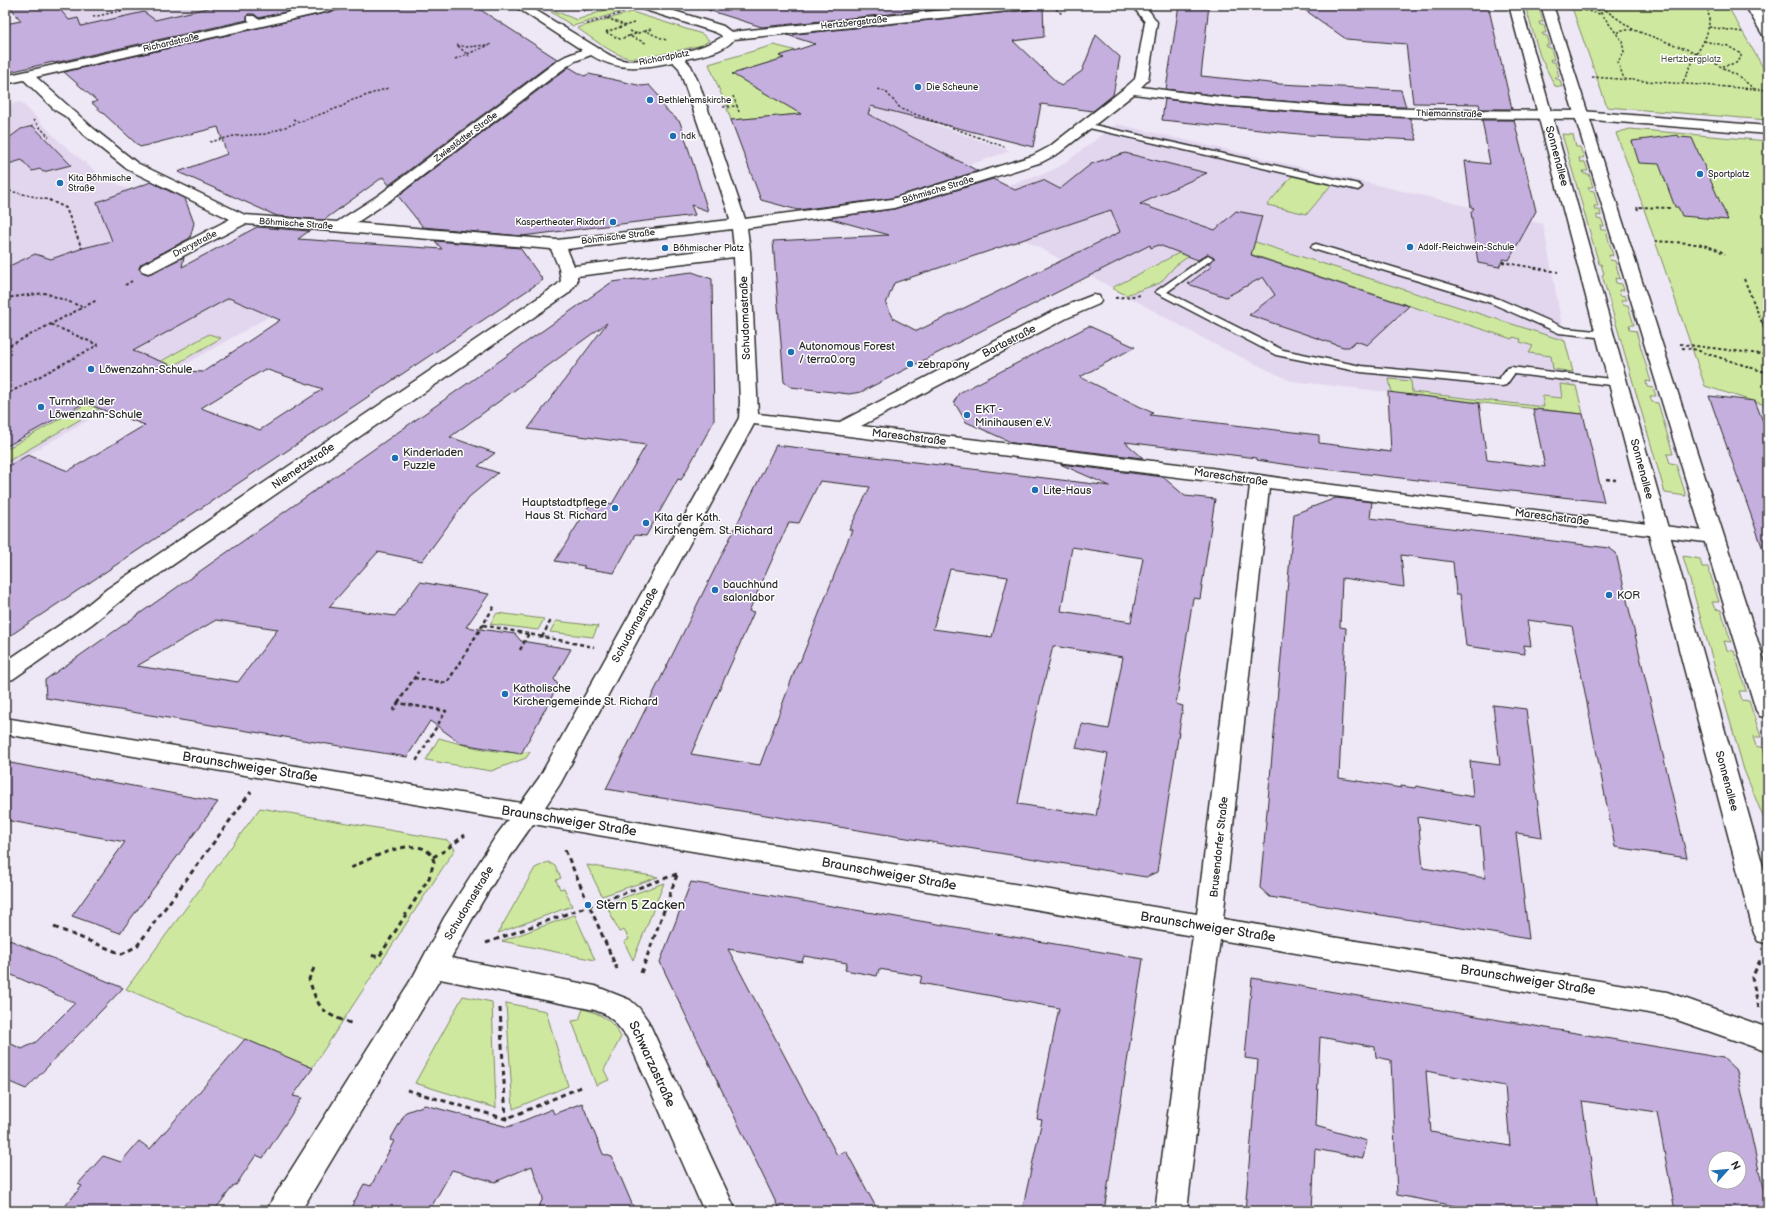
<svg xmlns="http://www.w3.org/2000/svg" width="1773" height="1216" font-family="'Balsamiq Sans',sans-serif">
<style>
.built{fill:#e2d6ee}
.green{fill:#cee99f;stroke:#7c8a65}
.building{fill:#c5afde;stroke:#2b2b2b;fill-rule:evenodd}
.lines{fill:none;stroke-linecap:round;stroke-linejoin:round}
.lane-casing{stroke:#2b2b2b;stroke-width:3}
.street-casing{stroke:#2b2b2b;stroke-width:3}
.secondary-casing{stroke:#2b2b2b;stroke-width:3}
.path-far3{stroke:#2b2b2b;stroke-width:1.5;stroke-dasharray:2.5 2;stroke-linecap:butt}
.path-far2{stroke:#2b2b2b;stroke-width:2;stroke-dasharray:3 2.5;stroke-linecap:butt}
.path-far1{stroke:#2b2b2b;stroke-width:2.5;stroke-dasharray:4 3;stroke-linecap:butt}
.path{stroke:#2b2b2b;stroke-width:3;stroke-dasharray:5 4;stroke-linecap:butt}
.lane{fill:#fff;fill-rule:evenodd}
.street{fill:#fff;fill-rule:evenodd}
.secondary{fill:#fff;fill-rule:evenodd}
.poi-dot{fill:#1f6fb2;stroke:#fff;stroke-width:1.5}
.labels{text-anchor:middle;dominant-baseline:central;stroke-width:3;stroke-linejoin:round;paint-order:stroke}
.far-street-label{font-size:9px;fill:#2b2b2b;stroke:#fff}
.far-park-label{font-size:9px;fill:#545a48;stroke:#fff}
.far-poi-label{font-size:9px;fill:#2b2b2b;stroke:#fff;text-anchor:start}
.street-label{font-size:11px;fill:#2b2b2b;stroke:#fff}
.poi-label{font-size:11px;fill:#2b2b2b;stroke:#fff;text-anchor:start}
.near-street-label{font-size:13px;fill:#2b2b2b;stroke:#fff}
.near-poi-label{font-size:13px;fill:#2b2b2b;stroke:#fff;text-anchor:start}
</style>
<rect width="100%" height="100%" fill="#eee7f5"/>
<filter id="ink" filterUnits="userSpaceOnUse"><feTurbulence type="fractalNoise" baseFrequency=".025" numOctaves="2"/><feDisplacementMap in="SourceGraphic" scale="8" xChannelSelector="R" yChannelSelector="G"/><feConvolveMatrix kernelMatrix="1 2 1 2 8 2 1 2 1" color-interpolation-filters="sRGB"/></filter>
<g filter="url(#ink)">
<path class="built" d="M9 5H304L305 6 84 55 13 10Z
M795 71 911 116 1010 151 945 173Z
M21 102 59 141 101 176 130 190 97 202 112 242 96 274 193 283 265 314 268 317 5 468V108L15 103Z
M1117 124 1543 224 1565 341 1583 414 1291 381 1212 343 955 201 1041 175 1059 167Z"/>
<path class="green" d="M592 5H610L627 10 573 26 551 12 555 11 577 20 605 10Z
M1525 5H1538L1543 22H1539L1540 25H1544L1546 33H1542L1543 35 1547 36 1550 45H1546L1547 47 1551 48 1554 60 1550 59 1551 62H1555L1559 77H1555L1556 79 1560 80 1562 87 1555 86 1540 56Z
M1571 5H1727L1768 76V120L1607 107Z
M632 12 702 34 709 40 703 45C685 48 641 62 625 57 608 51 592 38 577 28Z
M774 45 801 52 780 56 784 58 733 74 802 114 731 120 727 109 730 108 729 105 726 106 709 64Z
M1630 129 1768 141V406L1705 386 1643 206 1616 133Z
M1562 134 1573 135 1576 147H1580L1584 158H1579L1580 162H1585L1588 171H1583L1584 174H1589L1593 187H1588L1589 190 1594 191 1598 206H1594L1595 210H1600L1601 216 1597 215V219L1602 220 1604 226H1600L1601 230H1606L1613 256 1609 255 1610 260 1615 261 1620 279 1615 278 1616 283 1622 284 1624 290H1619L1620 295 1625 296 1627 300H1621L1623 305H1628L1634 325H1629L1630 330 1636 331 1651 382 1646 381 1647 387 1653 388 1656 396H1650L1652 402 1658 403 1673 454H1667L1670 463 1676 464 1686 496 1665 493 1602 275 1604 274 1601 264H1599Z
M1292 176 1331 185 1307 214 1267 205Z
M1221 231 1565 341 1573 372 1553 369 1551 356 1529 353 1533 346 1520 342 1521 339 1513 337 1512 339 1210 241 1175 266 1160 283 1126 295 1112 288Z
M209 334 221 338 5 463V450Z
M1389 379 1411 381 1412 392 1544 407 1542 396 1562 398 1560 384 1576 386 1583 414 1392 393Z
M1683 556 1700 559 1702 567H1708L1719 602H1712L1715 609 1721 610 1731 642 1724 641 1727 650 1734 651 1746 691H1739L1742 700 1749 701 1761 737H1753L1756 746 1763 748 1768 762V829L1744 770Z
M497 613 544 619 538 630 490 624Z
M556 621 598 626 593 637 550 632Z
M439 738C467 746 500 755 530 752L526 758 491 771 426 760Z
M260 808 447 840 455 849 312 1068 126 989Z
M548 862 555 866 561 878 556 880 560 889 564 888 572 906 498 933 535 868Z
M587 865 658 877 602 896Z
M664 883 633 960 624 942 629 939 624 930 619 932 606 904Z
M575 915 595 960 502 941 574 915Z
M463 996 492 1002 496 1108 415 1083Z
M506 1003 546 1011 568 1086 513 1109Z
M583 1009C602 1014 612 1020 621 1037L604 1070 609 1080 596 1085 572 1021 579 1020Z"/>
<path class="building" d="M9 5H56L69 20 78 18 81 26 144 12 155 20 221 5H315L259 18 254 14H248L247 20 54 63 53 62 5 73V24L21 21Z
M345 5H473L557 59 389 185 383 177 324 220 277 216 178 172 227 154 218 127 140 147 92 103 97 101 64 72 338 10 343 9Z
M709 5H978L762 27 708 10Z
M1035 5H1043L1044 37 1013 41 1061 86 1082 71 1096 35 1120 57 1113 95 1093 111 1041 104 1033 147 871 106 868 114 978 171 892 198 798 210 761 200 731 120 801 114 732 74 784 58 779 56 815 44 787 35 1028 10 1033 9Z
M1179 5H1209L1201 76 1280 84 1401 90 1406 107 1346 106 1220 96 1166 89Z
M1298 5H1488L1512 109H1480L1479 104 1413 103 1406 44 1346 39Z
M569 67 584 76 589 74 642 86 649 85 665 103 663 107 680 122 708 211 691 205 695 215 522 236 423 227 398 196Z
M1165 99 1220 106 1346 116 1410 118 1417 140 1309 135 1162 120Z
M1482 120H1514L1536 211 1509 260 1503 259 1499 267 1478 263 1471 212 1474 208 1471 207 1465 161 1490 164Z
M33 126 71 165 43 172 40 169 32 171 22 160 5 165V141L21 129Z
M1678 135 1679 137 1692 138 1728 220 1682 216 1678 207H1675L1659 164 1639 163 1632 141Z
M1125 153 1207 173 1140 204 1215 230 1236 211 1262 216 1251 255 1409 306 1367 345 1356 341 1349 347H1343L1249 315 1275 295 1263 277 1226 297 1188 284 1212 266 1208 264 1214 259V257L1207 254 1198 260 1159 245 1151 248 1150 245 861 392 849 394 791 387 784 382 773 241 889 235 828 218 894 209 993 179 1015 190 1043 180 1060 189 1091 164ZM1111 210 1120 232 917 331 894 319 886 304 894 283Z
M151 182 185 199 194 223 190 238 141 264 139 269 142 272 148 274 184 257 182 267 257 227 309 231 298 239 442 249 435 241 520 248 543 280 5 639V468L28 455 68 471 145 425 84 403 5 447V268L35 254 51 259 83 248 112 241 97 202ZM229 298 280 320 203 372 187 371 133 351ZM265 369 323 389 260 430 201 408Z
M692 272 712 279 714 421 681 480 678 479 646 536 635 535 614 573 583 568 585 566 555 561 592 501 612 504 646 445 528 429 607 323 450 437 495 453 478 466 498 473 469 497 422 561 378 552 329 607 395 616 420 582 489 594 466 627 515 634 521 641 571 649 554 679 558 685 521 754 462 744 430 721 407 757 46 698 45 680 612 282ZM216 620 278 629 238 682 137 666Z
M1089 326 1135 347 1080 377 1153 413 1150 415 1319 435V443L1391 452 1388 392 1479 403 1487 460 1545 467 1533 409 1583 414 1604 502 1282 464 1257 460V458L1125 442 1143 458 1013 443 966 422 954 402 959 393Z
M1709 396 1755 401 1768 434V554L1765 555Z
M776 445 1110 486 1060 464 1163 477 1185 496 1215 499 1200 599 1193 598 1176 704 1183 706 1157 872 1146 877 606 789ZM820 481 870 487 849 530H852L800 662H798L760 765 691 754 754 612 749 611 789 522 799 523ZM1072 547 1143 558 1131 622 1061 611ZM950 569 1008 577 992 637 933 629ZM1053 646 1123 657 1109 729 1082 724 1076 748 1108 754 1096 816 1018 804 1032 733Z
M1336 498 1372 502 1370 518 1609 548 1616 553 1687 858 1615 847 1572 626 1527 620 1531 646 1524 645 1525 654 1466 646 1460 594H1456L1453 562 1401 555 1404 587 1342 578 1340 627 1346 628 1339 778 1401 788V786L1415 788 1416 786 1473 797 1470 761 1500 765 1493 705 1526 709 1542 837 1516 833 1529 939 1270 897 1260 888 1294 514ZM1418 817 1480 827 1485 878 1423 868Z
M5 762 218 802 120 933 72 916 125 842 5 820Z
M691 882 1143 959 1104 1211H1022L1042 1120 1037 1119 1059 1008 920 983 922 976 879 969 877 976 845 970 847 963 804 956 802 962 728 949 837 1155 846 1151 878 1211H780L660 962Z
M5 938 123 988 26 1089 5 1080V1041L22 1049 36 1042 75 1003 5 972Z
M1252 978 1723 1058 1737 1071 1768 1211H1675L1657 1112 1582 1101 1598 1211H1482L1397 1195 1391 1060 1376 1057 1375 1047 1320 1037 1316 1126 1367 1141 1363 1158 1315 1149 1312 1211H1245L1258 1060 1245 1058ZM1426 1071 1505 1086 1510 1146 1431 1132ZM1715 1158H1739V1182H1715Z
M245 1039 313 1068 293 1096 302 1098 263 1158 256 1155 236 1185H234L214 1211H61L82 1186 78 1184 103 1156 121 1162 139 1141 150 1149Z
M582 1103 603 1154 612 1157 635 1211H537L543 1198 532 1166 495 1182 452 1170 429 1211H349L364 1184 371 1186 394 1141 390 1140 406 1112 425 1105 508 1127 552 1109 554 1114Z"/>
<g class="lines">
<defs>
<path id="lane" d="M248 16H254L263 23 256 25 248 20Z
M1082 123H1085L1358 184 1362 187 1358 190 1085 127 1081 125Z
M1316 244 1499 299 1565 328 1606 332 1611 335 1606 338 1559 333 1491 303 1313 249 1311 247 1313 245Z
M1208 255 1213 258 1211 260 1167 292 1283 350 1361 366 1499 379 1507 368 1511 367 1619 380 1624 383 1619 386 1514 374 1506 385 1502 386 1361 372 1276 355 1155 292Z"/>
<path id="street" d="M322 5H344L342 8 338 9 36 77 94 129 137 163 245 215 337 222 379 195 557 61 566 56 582 50 513 5H527L606 53C612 57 622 61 629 61 654 60 700 51 722 37L721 35 715 32 639 8 637 5H655L723 26 731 32 993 5H1034L1032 8 1028 9 734 39C725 52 700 56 685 59L691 66 700 86 745 219 892 199 1032 156 1049 147 1126 87 1135 79 1145 22 1132 5H1145L1157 22 1148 80 1141 87 1220 97 1346 107 1447 110 1581 111 1768 126V134L1581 119 1447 118 1346 115 1220 105 1134 94 1059 153 1042 162 894 208 747 228 750 251 758 414 838 423 1055 310 1093 295 1099 296 1101 300 1099 304 1067 318 861 426 1211 468 1300 481 1720 533 1723 537 1720 541 1713 543 1269 488 1223 919 1667 992 1768 1028V1052L1666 1016 1220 940 1208 1025 1187 1211H1155L1180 1025 1193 936 533 824C502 866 475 912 451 958L595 986 630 1000 639 1008 648 1021 736 1211H704L627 1037 614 1021 605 1014 595 1010 440 979 301 1211H267L272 1200 414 975 444 918 496 836 508 820 5 734V718L521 803 539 778 739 418 740 402 734 257 577 276V282L569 293 123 599 92 624 13 679 5 681V662L76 614 107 589 557 285 561 281 559 268 551 249 245 224 154 271 148 273 142 271 140 268 142 265 230 219 127 169 84 135 65 116 55 110 24 80 5 84V76ZM591 55C618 72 643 68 673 62L679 68 727 208 730 220 557 240 356 223 389 201 566 67 575 61ZM732 229 734 247 574 266 567 249ZM754 424 1250 486 1197 914 545 807 560 784Z
M1745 5H1757L1768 24V38L1764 37Z"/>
<path id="secondary" d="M1509 5H1521L1768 884V944L1758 941 1754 933Z
M1541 5H1553L1768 673V718L1760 716 1756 710Z"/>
</defs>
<use href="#lane" class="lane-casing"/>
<use href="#street" class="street-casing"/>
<use href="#secondary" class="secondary-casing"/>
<path class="path-far3" d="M1595 5 1622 41 1624 52 1618 62 1624 79
M1598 5 1634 30 1697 53 1682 84
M1706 5C1713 22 1707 38 1697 53L1741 78 1754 89
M572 7 578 5
M1571 7 1600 14
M483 9 498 6
M1056 9 1062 14
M583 11 592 8 584 5
M93 17 147 5
M607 18 626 26
M634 23 605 32 620 39 629 36 646 43
M587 24 625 12
M1709 27 1742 32
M651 29 645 31 666 40
M630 31 637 34
M1618 33 1621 30H1634
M629 36 645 31
M1704 41 1728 46 1741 54V58L1736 63 1723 66
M457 45 467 47 487 45
M458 46 469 56
M455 59 492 44
M1592 77 1768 90
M878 89 886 92 901 109 1005 147
M733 96 737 106
M723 107 737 106 739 112
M293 119 299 122
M33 120 49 137
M210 142 234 136 266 134 343 106 350 101 388 88
M5 190 53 201"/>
<path class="path-far2" d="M49 200 66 208 82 249
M1638 210 1637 207 1671 208
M1655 241C1678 243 1705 241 1725 254
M1502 262 1558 272
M1744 279 1768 337
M125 285 132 281
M5 298 45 293 83 307
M1115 298 1142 295
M1762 323 1768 324
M1680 344 1768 355
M5 348 97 300
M1682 348 1693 349 1768 373
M5 395 98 345 50 324"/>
<path class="path-far1" d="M1606 479 1616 480
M483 625 594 647
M542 637 551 620
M520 650 529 633
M414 678 447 683 495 605
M398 703 418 672
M393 711 398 703 446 711 415 763"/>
<path class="path" d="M565 850 617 969
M433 857 444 851 465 835
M351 868C367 860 426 828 434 862L429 878 379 957 369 955
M54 927 122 954 137 946 251 792
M486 943 677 874
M314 968 309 979C319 1011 322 1013 353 1024
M641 973 677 875
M500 1008 506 1119
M1759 1008 1752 978 1761 958
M407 1090 506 1119 581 1087"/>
<use href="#lane" class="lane"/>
<use href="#street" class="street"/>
<use href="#secondary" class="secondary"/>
</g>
</g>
<g class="poi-dot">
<circle cx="918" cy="87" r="4"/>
<circle cx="650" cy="100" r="4"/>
<circle cx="673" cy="136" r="4"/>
<circle cx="1700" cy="174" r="4"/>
<circle cx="60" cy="183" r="4"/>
<circle cx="613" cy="222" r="4"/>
<circle cx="1410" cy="247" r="4"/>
<circle cx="665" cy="248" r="4"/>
<circle cx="791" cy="352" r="4"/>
<circle cx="910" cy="364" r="4"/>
<circle cx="91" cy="369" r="4"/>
<circle cx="41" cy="407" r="4"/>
<circle cx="967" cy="415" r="4"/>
<circle cx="395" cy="458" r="4"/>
<circle cx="1035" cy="490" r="4"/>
<circle cx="615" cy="508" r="4"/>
<circle cx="646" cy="523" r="4"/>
<circle cx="715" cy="590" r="4"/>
<circle cx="1609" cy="595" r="4"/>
<circle cx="505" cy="694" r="4"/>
<circle cx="588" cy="905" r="4"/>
</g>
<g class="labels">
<g class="far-street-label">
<text transform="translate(854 23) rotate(-6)">Hertzbergstraße</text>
<text transform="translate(171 43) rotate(-13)">Richardstraße</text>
<text transform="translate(664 58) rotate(-11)">Richardplatz</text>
<text transform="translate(1449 114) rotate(1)">Thiemannstraße</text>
<text transform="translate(466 137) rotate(-37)">Zwiestädter Straße</text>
<text transform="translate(938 190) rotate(-17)">Böhmische Straße</text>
<text transform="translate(296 224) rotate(4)">Böhmische Straße</text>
<text transform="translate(618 237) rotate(-7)">Böhmische Straße</text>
<text transform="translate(195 244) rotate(-27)">Drorystraße</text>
</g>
<g class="far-park-label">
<text x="1691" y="59">Hertzbergplatz</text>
</g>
<g class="far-poi-label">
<text x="926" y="87">Die Scheune</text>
<text x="658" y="100">Bethlehemskirche</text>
<text x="681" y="136">hdk</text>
<text x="1708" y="174">Sportplatz</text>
<text x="68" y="178">Kita Böhmische<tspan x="68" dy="10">Straße</tspan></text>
<text x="605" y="222" text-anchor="end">Kaspertheater Rixdorf</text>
<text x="1418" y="247">Adolf-Reichwein-Schule</text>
<text x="673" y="248">Böhmischer Platz</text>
</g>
<g class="street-label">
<text transform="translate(1557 156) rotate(75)">Sonnenallee</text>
<text transform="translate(745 318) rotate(-92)">Schudomastraße</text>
<text transform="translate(1009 341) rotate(-27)">Bartastraße</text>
<text transform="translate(909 437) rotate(7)">Mareschstraße</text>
<text transform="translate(303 466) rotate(-34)">Niemetzstraße</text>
<text transform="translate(1642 469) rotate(75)">Sonnenallee</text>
<text transform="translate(1231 477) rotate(8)">Mareschstraße</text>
<text transform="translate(1552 517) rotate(7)">Mareschstraße</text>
<text transform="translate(635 625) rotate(-61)">Schudomastraße</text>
<text transform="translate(1727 781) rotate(75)">Sonnenallee</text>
<text transform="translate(1219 847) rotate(-84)">Brusendorfer Straße</text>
<text transform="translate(469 903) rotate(-59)">Schudomastraße</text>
</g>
<g class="poi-label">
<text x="799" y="346">Autonomous Forest<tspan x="799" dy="13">/ terra0.org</tspan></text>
<text x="918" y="364">zebrapony</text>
<text x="99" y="369">Löwenzahn-Schule</text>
<text x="49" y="401">Turnhalle der<tspan x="49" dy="13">Löwenzahn-Schule</tspan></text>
<text x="975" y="409">EKT -<tspan x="975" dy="13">Minihausen e.V.</tspan></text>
<text x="403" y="452">Kinderladen<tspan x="403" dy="13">Puzzle</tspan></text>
<text x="1043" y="490">Lite-Haus</text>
<text x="607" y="502" text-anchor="end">Hauptstadtpflege<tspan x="607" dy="13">Haus St. Richard</tspan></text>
<text x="654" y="517">Kita der Kath.<tspan x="654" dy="13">Kirchengem. St. Richard</tspan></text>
<text x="723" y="584">bauchhund<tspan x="723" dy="13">salonlabor</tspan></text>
<text x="1617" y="595">KOR</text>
<text x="513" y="688">Katholische<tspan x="513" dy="13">Kirchengemeinde St. Richard</tspan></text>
</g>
<g class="near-street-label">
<text transform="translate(250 767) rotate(9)">Braunschweiger Straße</text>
<text transform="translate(569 821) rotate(9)">Braunschweiger Straße</text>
<text transform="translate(889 874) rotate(10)">Braunschweiger Straße</text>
<text transform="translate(1208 927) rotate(9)">Braunschweiger Straße</text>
<text transform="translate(1528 980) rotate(9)">Braunschweiger Straße</text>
<text transform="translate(652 1064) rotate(65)">Schwarzastraße</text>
</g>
<g class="near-poi-label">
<text x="596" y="905">Stern 5 Zacken</text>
</g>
</g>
<rect width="1773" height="1216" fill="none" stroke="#fff" stroke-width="20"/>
<rect x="10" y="10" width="1753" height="1196" fill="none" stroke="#2b2b2b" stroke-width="1.5" filter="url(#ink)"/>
<g transform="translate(1727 1170) rotate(63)"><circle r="19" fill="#ffffff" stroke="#aaaaaa"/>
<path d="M0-3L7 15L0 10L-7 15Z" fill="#1f6fb2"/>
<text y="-6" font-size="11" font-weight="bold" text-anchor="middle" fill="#2b2b2b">N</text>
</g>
</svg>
